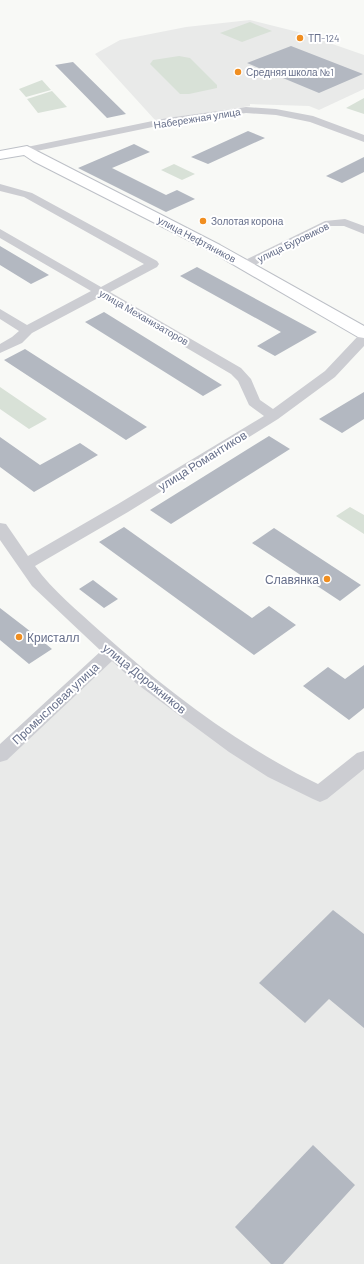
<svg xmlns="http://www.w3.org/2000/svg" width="364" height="1264" font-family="Barlow,sans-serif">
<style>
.built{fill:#e9eae9}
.green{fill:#d8e1d7}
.building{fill:#b3b8c1}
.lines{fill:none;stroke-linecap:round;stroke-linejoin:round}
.secondary-casing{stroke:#bdc0c7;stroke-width:2}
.street{fill:#cccdd2;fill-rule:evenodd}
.secondary{fill:#fff;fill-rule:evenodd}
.poi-dot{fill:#f08e20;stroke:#fff;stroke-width:1.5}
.labels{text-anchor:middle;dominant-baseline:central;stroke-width:4;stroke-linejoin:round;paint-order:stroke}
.far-poi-label{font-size:10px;fill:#666f8a;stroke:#fff;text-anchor:start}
.far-street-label{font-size:10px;fill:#666f8a;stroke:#fff}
.street-label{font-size:12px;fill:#666f8a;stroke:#fff}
.poi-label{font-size:12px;fill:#666f8a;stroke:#fff;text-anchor:end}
</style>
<rect width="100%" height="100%" fill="#f8f9f6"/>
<path class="built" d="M250 20 298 32 364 55V89L319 110 309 106 250 104V106L155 120 95 54 120 40 186 27Z
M111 651 143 679 320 794 364 758V1264H0V755Z"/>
<path class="green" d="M250 22 272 31 242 42 220 33Z
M179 56 190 58 217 85V88L189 94H180L150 64 153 60Z
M42 80 51 90 26 97 19 89Z
M52 91 67 107 38 113 27 99Z
M364 98V114L346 108Z
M174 164 195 174 182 180 161 170Z
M0 387 47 419 29 429 0 409Z
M350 507 364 515V534L336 516Z"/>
<path class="building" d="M291 46 363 74 319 93 247 63Z
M73 62 126 114 107 118 55 65Z
M248 131 265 138 208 164 191 157Z
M134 144 150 152 112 168 166 195 177 190 195 199 166 212 78 168Z
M364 157V172L342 183 326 176Z
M0 246 49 275 31 284 0 265Z
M197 267 317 332 275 356 257 346 281 332 180 276Z
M104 312 222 385 203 396 85 322Z
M25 349 147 427 126 440 4 360Z
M364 392V419L342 433 319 419Z
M269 436 290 449 171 524 150 510Z
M0 437 40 465 80 443 98 455 34 492 0 467Z
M124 527 252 618 269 606 296 625 254 655 99 542Z
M274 528 361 585 340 601 252 543Z
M93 580 118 599 104 608 79 589Z
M0 608 26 628 52 649 29 664 0 640Z
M364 665V708L349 720 303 686 328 667 345 679Z
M333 910 364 934V1028L329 999 305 1023 259 983Z
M313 1145 355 1185 283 1264H271L235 1227Z"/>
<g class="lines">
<defs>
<path id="secondary" d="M27 146 220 245 364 326V338L358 337 210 251 33 161 24 155 0 159V151Z"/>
</defs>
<use href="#secondary" class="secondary-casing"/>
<path class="street" d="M246 107 276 109 313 116 364 135V142L310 122 276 115 246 113 167 124 27 153 22 150 27 147 167 118Z
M0 184 32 193 157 261 159 264 157 267 110 292 241 368 251 379 260 400 273 409 325 371 359 335 364 334V346L335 377 278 419 128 512 35 566C53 591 78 611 101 632 167 691 239 746 318 784L357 753 364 751V769L327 799 320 802 313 799 268 777 229 752 137 684 112 661 7 760 0 762V744L101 651 32 586 0 540V523L6 524 28 556 118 504 264 416 249 405 238 381 231 374 100 297 32 333 22 343 0 353V344L12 337 19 331 0 319V309L27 325 91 291 0 238V229L101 287 144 264 24 197 0 191Z
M345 219 364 226V234L344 226H331L249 268H241L239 265 241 262 325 221Z"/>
<use href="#secondary" class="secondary"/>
</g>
<g class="poi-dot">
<circle cx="300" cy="38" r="4"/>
<circle cx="238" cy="72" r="4"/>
<circle cx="203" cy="221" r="4"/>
<circle cx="327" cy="579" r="4"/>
<circle cx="19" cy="637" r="4"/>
</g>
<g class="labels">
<g class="far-poi-label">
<text x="308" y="38">ТП-124</text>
<text x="246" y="72">Средняя школа №1</text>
<text x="211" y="221">Золотая корона</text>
</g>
<g class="far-street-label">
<text transform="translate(197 118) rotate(-9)">Набережная улица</text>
<text transform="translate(197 239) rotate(28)">улица Нефтяников</text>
<text transform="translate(293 242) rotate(-26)">улица Буровиков</text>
<text transform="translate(144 317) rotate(30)">улица Механизаторов</text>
</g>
<g class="street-label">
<text transform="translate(202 460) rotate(-32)">улица Романтиков</text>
<text transform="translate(145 678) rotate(39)">улица Дорожников</text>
<text transform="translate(55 703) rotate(-43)">Промысловая улица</text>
</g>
<g class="poi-label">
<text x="319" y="579">Славянка</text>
<text x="27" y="637" text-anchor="start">Кристалл</text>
</g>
</g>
</svg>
